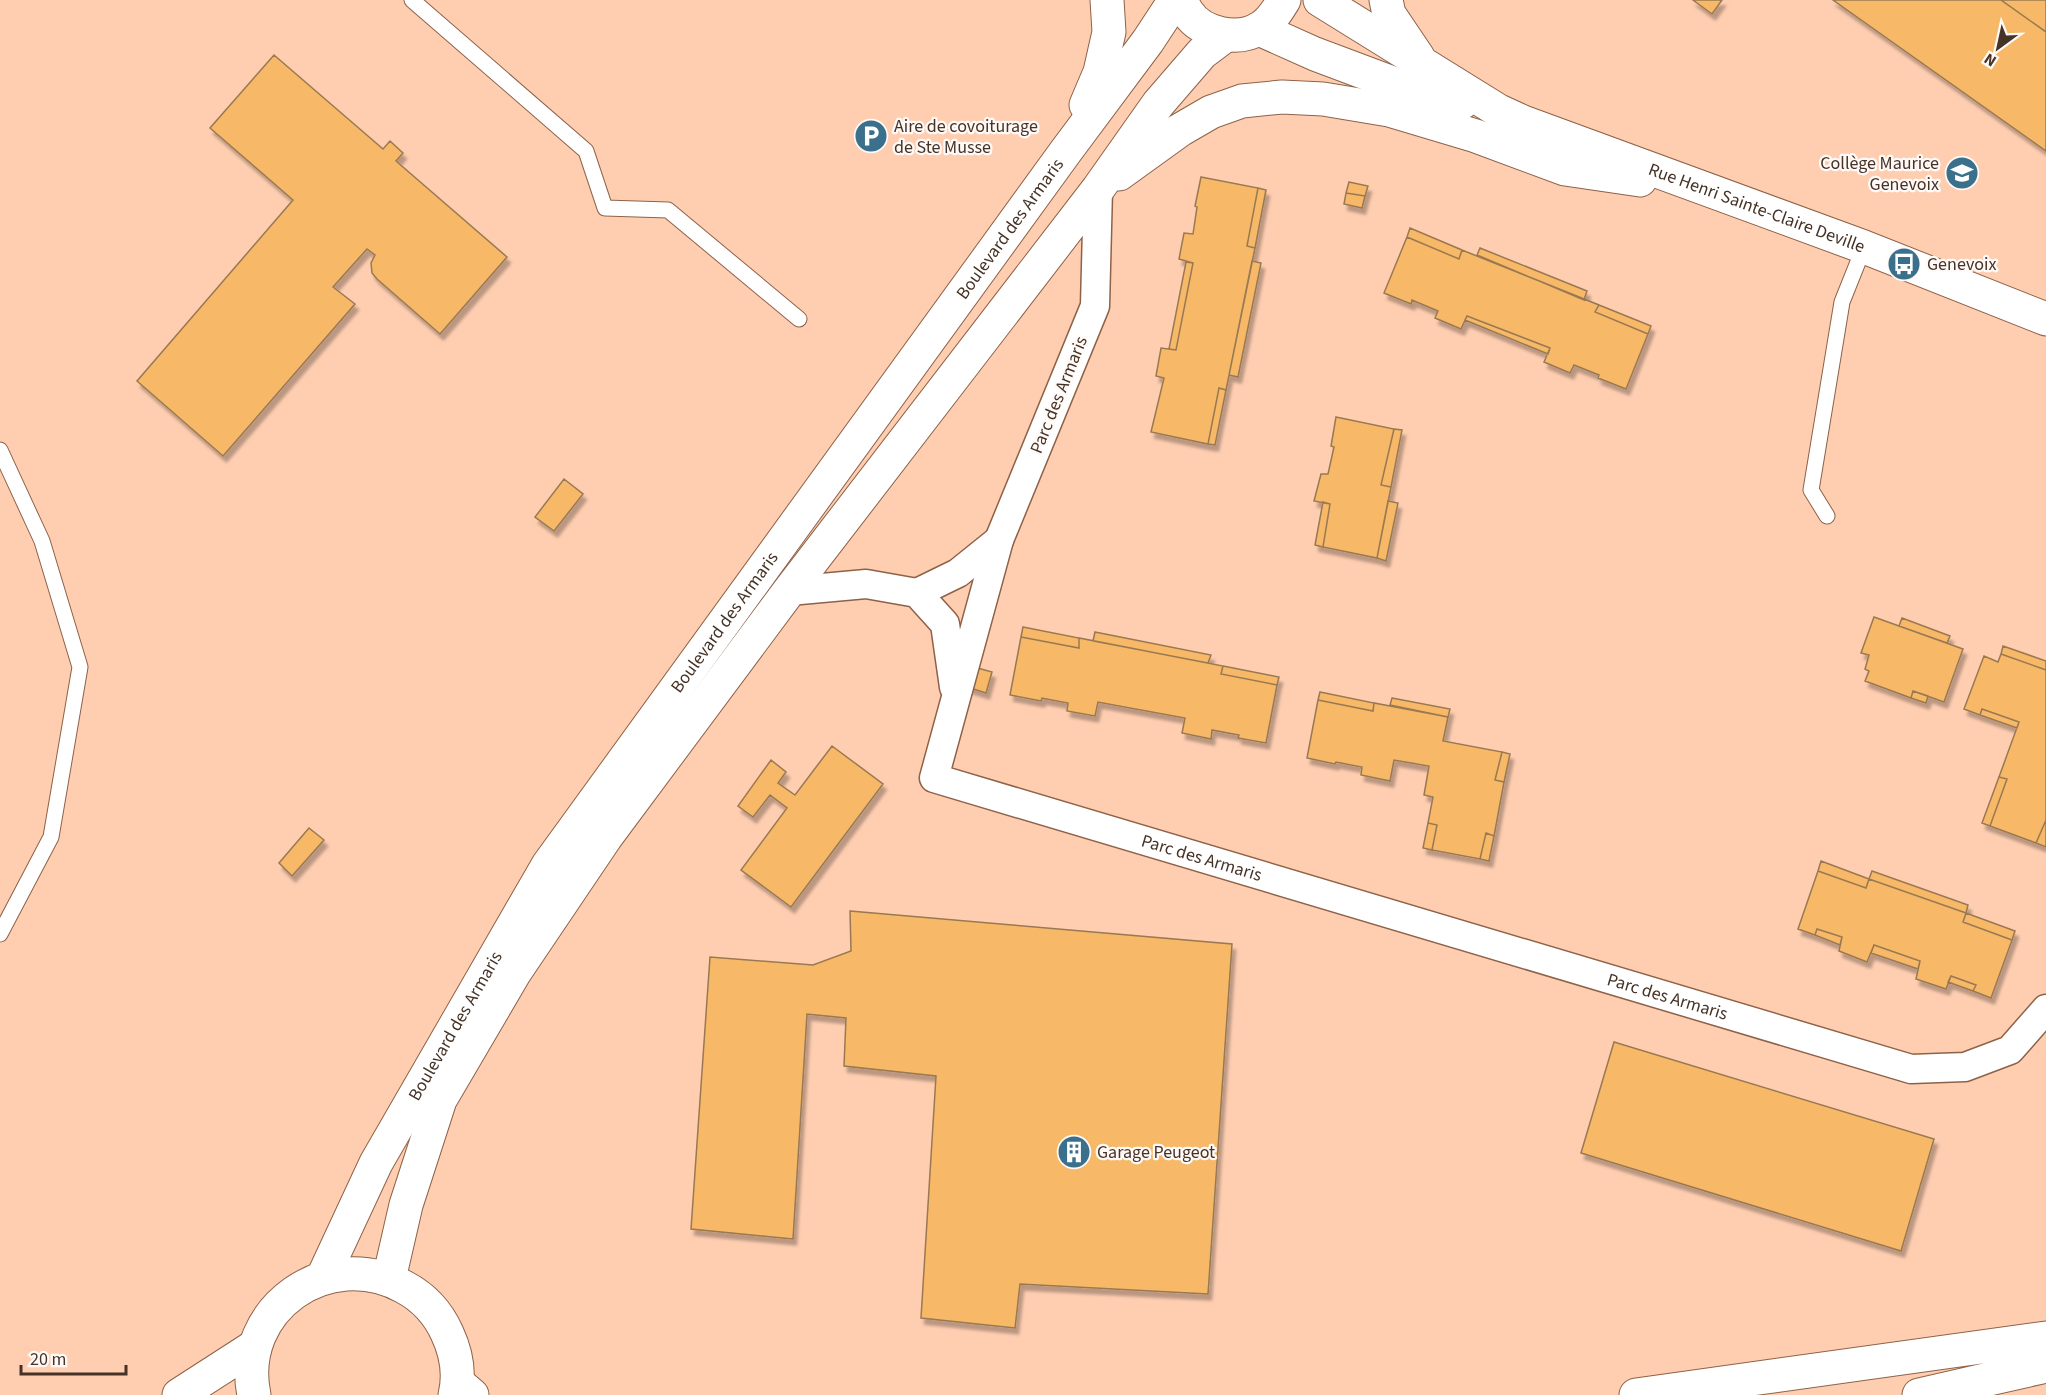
<svg xmlns="http://www.w3.org/2000/svg" width="2046" height="1395" font-family="'Source Sans 3',sans-serif">
<style>
.building{fill:#f7b967;stroke:#997952;stroke-width:1.5;filter:url(#shadow)}
.lines{fill:none;stroke-linecap:round;stroke-linejoin:round}
.service-casing{stroke:#8d6248;stroke-width:17}
.minor-casing{stroke:#8d6248;stroke-width:31}
.secondary-casing{stroke:#8d6248;stroke-width:35}
.motorway-casing{stroke:#8d6248;stroke-width:35}
.service{stroke:#fff;stroke-width:15}
.minor{stroke:#fff;stroke-width:28}
.secondary{stroke:#fff;stroke-width:33}
.motorway{stroke:#fff;stroke-width:33}
.labels{text-anchor:middle;dominant-baseline:central;stroke-width:4.5;stroke-linejoin:round;paint-order:stroke}
.poi-label{font-size:18px;fill:#463327;stroke:#fffaf7;text-anchor:start}
.street-label{font-size:18px;fill:#463327;stroke:#fffaf7}
</style>
<defs>
<filter id="shadow"><feDropShadow dx="3.5" dy="6" stdDeviation="1.5" flood-color="#0004"/></filter>
</defs>
<rect width="100%" height="100%" fill="#ffceb1"/>
<path class="building" d="M1693 0H1722L1712 14Z
M1833 0H2001L2046 32V151Z
M2001 0H2046V32Z
M274 55 383 149 390 141 403 153 396 161 507 257 440 334 377 279 372 273 371 263 375 255 367 249 333 287 355 304 223 456 137 381 293 200 210 128Z
M1201 177 1258 188 1247 246 1255 248 1226 390 1219 388 1208 444 1151 432 1164 378 1156 376 1161 348 1176 350 1193 263 1179 259 1184 233 1193 234 1197 207 1195 206Z
M1349 182 1368 186 1365 196 1346 193Z
M1258 188 1266 190 1255 248 1247 246Z
M1346 193 1365 196 1362 208 1344 204Z
M1410 228 1462 250 1459 259 1407 237Z
M1407 237 1459 259 1462 250 1599 305 1595 312 1648 334 1626 389 1598 378 1599 375 1574 365 1570 373 1544 362 1550 348 1467 316 1461 329 1435 318 1438 311 1412 300 1411 304 1384 293Z
M1480 248 1587 291 1584 300 1477 255Z
M1252 261 1261 263 1238 377 1229 375Z
M1186 262 1193 263 1176 350 1169 349Z
M1599 305 1651 326 1648 334 1595 312Z
M1467 316 1550 348 1548 354 1465 320Z
M1219 388 1226 390 1215 445 1208 444Z
M1336 417 1394 429 1381 485 1391 487 1377 558 1323 547 1330 504 1314 501 1321 474H1328L1334 447 1331 446Z
M1394 429 1402 430 1391 487 1381 485Z
M564 479 583 494 554 531 535 517Z
M1388 501 1398 503 1386 561 1377 558Z
M1323 502 1330 504 1323 547 1315 545Z
M1874 617 1963 649 1944 702 1913 691 1911 698 1865 681 1869 671 1865 669 1869 655 1861 653Z
M1902 618 1950 636 1947 643 1899 626Z
M1023 627 1079 638V648L1021 637Z
M1095 632 1211 655 1208 663 1093 641Z
M1021 637 1079 648V638L1223 666 1221 674 1277 685 1266 743 1238 738 1239 735 1212 730 1211 739 1182 733 1185 718 1098 702 1095 716 1067 711 1068 703 1042 698 1041 701 1010 695Z
M2003 646 2046 661V670L2001 654Z
M2001 654 2046 670V820L2036 843 1990 826 2007 779 1999 777 2019 722 1982 709 1980 715 1964 709 1984 656 1998 662Z
M1223 666 1279 677 1277 685 1221 674Z
M974 667 992 672 986 693 967 687Z
M1913 691 1928 696 1926 703 1911 698Z
M1320 692 1374 703 1373 711 1318 700Z
M1392 698 1450 709 1448 717 1390 705Z
M1318 700 1373 711 1374 703 1448 717 1443 741 1502 752 1495 780 1504 782 1494 836 1486 833 1480 859 1432 850 1437 825 1428 823 1433 797 1424 795 1429 766 1394 760 1390 781 1361 775 1362 767 1336 762 1335 764 1307 758Z
M1982 709 2019 722 2017 728 1980 715Z
M832 746 883 784 791 907 741 870 787 808 770 795 753 817 738 806 771 760 786 772 778 783 795 795Z
M1502 752 1510 754 1504 782 1495 780Z
M1999 777 2007 779 1990 826 1982 823Z
M2046 820V847L2036 843Z
M1428 823 1437 825 1432 850 1423 848Z
M309 828 324 840 292 876 279 863Z
M1486 833 1494 836 1489 861 1480 859Z
M1821 861 1869 879 1866 888 1818 871Z
M1818 871 1866 888 1869 879 1966 913 1963 922 2012 940 1991 998 1973 991 1976 985 1951 976 1946 989 1916 979 1920 961 1874 945 1867 962 1839 951 1842 937 1817 929 1815 935 1798 929Z
M1872 871 1968 905 1966 913 1869 879Z
M850 911 1232 944 1208 1294 1020 1284 1015 1328 921 1318 936 1076 844 1066 846 1018 807 1014 793 1239 691 1229 710 957 813 965 851 951Z
M1966 913 2015 931 2012 940 1963 922Z
M1817 929 1842 937 1840 945 1815 935Z
M1874 945 1920 961 1918 969 1871 953Z
M1951 976 1976 985 1973 991 1948 982Z
M1614 1042 1934 1139 1901 1251 1581 1153Z"/>
<g class="lines">
<defs>
<path id="service" d="M412 0 586 151 605 208 668 210 799 319
M0 450 42 541 80 667 51 837 0 934
M1827 516 1811 490 1842 302 1864 247"/>
<g id="minor">
<path id="s1" d="M1098 189 1095 306 999 540 934 778 1911 1069 1965 1067 2010 1050 2046 1009"/>
<path d="M789 591 866 584 917 593 945 624 954 687"/>
<path d="M917 593 958 573 999 540"/>
</g>
<g id="secondary">
<path d="M1181 0C1183 4 1185 9 1188 13 1202 34 1238 42 1260 28 1271 22 1277 11 1284 0"/>
<path id="s2" d="M1320 0 1499 111 1523 122 1864 247 2046 319"/>
<path d="M1386 0 1389 14 1418 57"/>
<path d="M1259 29 1315 54 1395 84 1463 102"/>
<path d="M1086 105 1100 72 1109 32 1107 0"/>
<path d="M1119 174 1180 130 1211 112 1242 101 1282 97 1323 99 1389 110 1476 136 1565 169 1640 180"/>
<path id="s3" d="M323 1277 376 1163 548 865 1066 151 1148 41 1175 0"/>
<path d="M389 1279 406 1205 440 1100 515 972 606 837 789 591 1098 189 1158 104 1202 53 1226 35"/>
<path d="M254 1395C236 1309 328 1245 404 1287 423 1297 438 1313 447 1333 456 1352 460 1374 455 1395"/>
</g>
<path id="motorway" d="M458 1383 472 1395
M179 1395 255 1346
M1636 1395 2046 1338
M1919 1395 2046 1366"/>
</defs>
<use href="#service" class="service-casing"/>
<use href="#minor" class="minor-casing"/>
<use href="#secondary" class="secondary-casing"/>
<use href="#motorway" class="motorway-casing"/>
<use href="#service" class="service"/>
<use href="#minor" class="minor"/>
<use href="#secondary" class="secondary"/>
<use href="#motorway" class="motorway"/>
</g>
<defs>
<symbol id="parking-disc" viewBox="-11 -11 22 22"><circle r="9.5" fill="#3a708c" stroke="#fffaf7"/><path d="M-3.5-5.5H1a3.5 3.5 0 0 1 0 7H-1V5.5H-3.5ZM-1-3.4V-.6H.8a1.4 1.4 0 0 0 0-2.8Z" fill="#fff"/></symbol>
<symbol id="school-disc" viewBox="-11 -11 22 22"><circle r="9.5" fill="#3a708c" stroke="#fffaf7"/><path d="M0-5L7-2L0 1L-7-2ZM-4 1L0 2.5L4 1V4Q0 6-4 4Z" fill="#fff"/></symbol>
<symbol id="bus-disc" viewBox="-11 -11 22 22"><circle r="9.5" fill="#3a708c" stroke="#fffaf7"/><path d="M-5-6H5V4H4V6H2V4H-2V6H-4V4H-5ZM-3.5-4V0h7V-4ZM-3.5 1.2v1.5H-2V1.2ZM2 1.2v1.5H3.5V1.2Z" fill="#fff"/></symbol>
<symbol id="building-disc" viewBox="-11 -11 22 22"><circle r="9.5" fill="#3a708c" stroke="#fffaf7"/><path d="M-4-6H4V6H1V3H-1V6H-4ZM-2.5-4.3h1.7v1.8h-1.7ZM.8-4.3h1.7v1.8H.8ZM-2.5-1h1.7V.8h-1.7ZM.8-1h1.7V.8H.8Z" fill="#fff"/></symbol>
</defs>
<g fill-rule="evenodd">
<use href="#parking-disc" x="852" y="117" width="38" height="38"/>
<use href="#school-disc" x="1943" y="154" width="38" height="38"/>
<use href="#bus-disc" x="1885" y="245" width="38" height="38"/>
<use href="#building-disc" x="1055" y="1133" width="38" height="38"/>
</g>
<g class="labels">
<g class="poi-label">
<text x="894" y="126">Aire de covoiturage<tspan x="894" dy="21">de Ste Musse</tspan></text>
<text x="1939" y="163" text-anchor="end">Collège Maurice<tspan x="1939" dy="21">Genevoix</tspan></text>
<text x="1927" y="264">Genevoix</text>
<text x="1097" y="1152">Garage Peugeot</text>
</g>
<g class="street-label">
<text stroke="none"><textPath href="#s2" startOffset="486">Rue Henri Sainte-Claire Deville</textPath></text>
<text stroke="none"><textPath href="#s3" startOffset="1256">Boulevard des Armaris</textPath></text>
<text transform="translate(1059 395) rotate(-68)">Parc des Armaris</text>
<text stroke="none"><textPath href="#s3" startOffset="770">Boulevard des Armaris</textPath></text>
<text stroke="none"><textPath href="#s1" startOffset="896">Parc des Armaris</textPath></text>
<text stroke="none"><textPath href="#s1" startOffset="1382">Parc des Armaris</textPath></text>
<text stroke="none"><textPath href="#s3" startOffset="284">Boulevard des Armaris</textPath></text>
</g>
</g>
<g transform="translate(1998 48) rotate(213)" stroke="#fffaf7" stroke-width="4.5" paint-order="stroke">
<path d="M0-4.5L10 22L0 15L-10 22Z" fill="#463327"/>
<text y="-9" font-size="16" font-weight="bold" text-anchor="middle" fill="#463327">N</text>
</g>
<path d="M21 1365v9h105v-9" fill="none" stroke="#463327" stroke-width="3"/>
<text x="30" y="1365" font-size="18" fill="#463327" stroke="#fffaf7" stroke-width="4.5" paint-order="stroke">20 m</text>
</svg>
